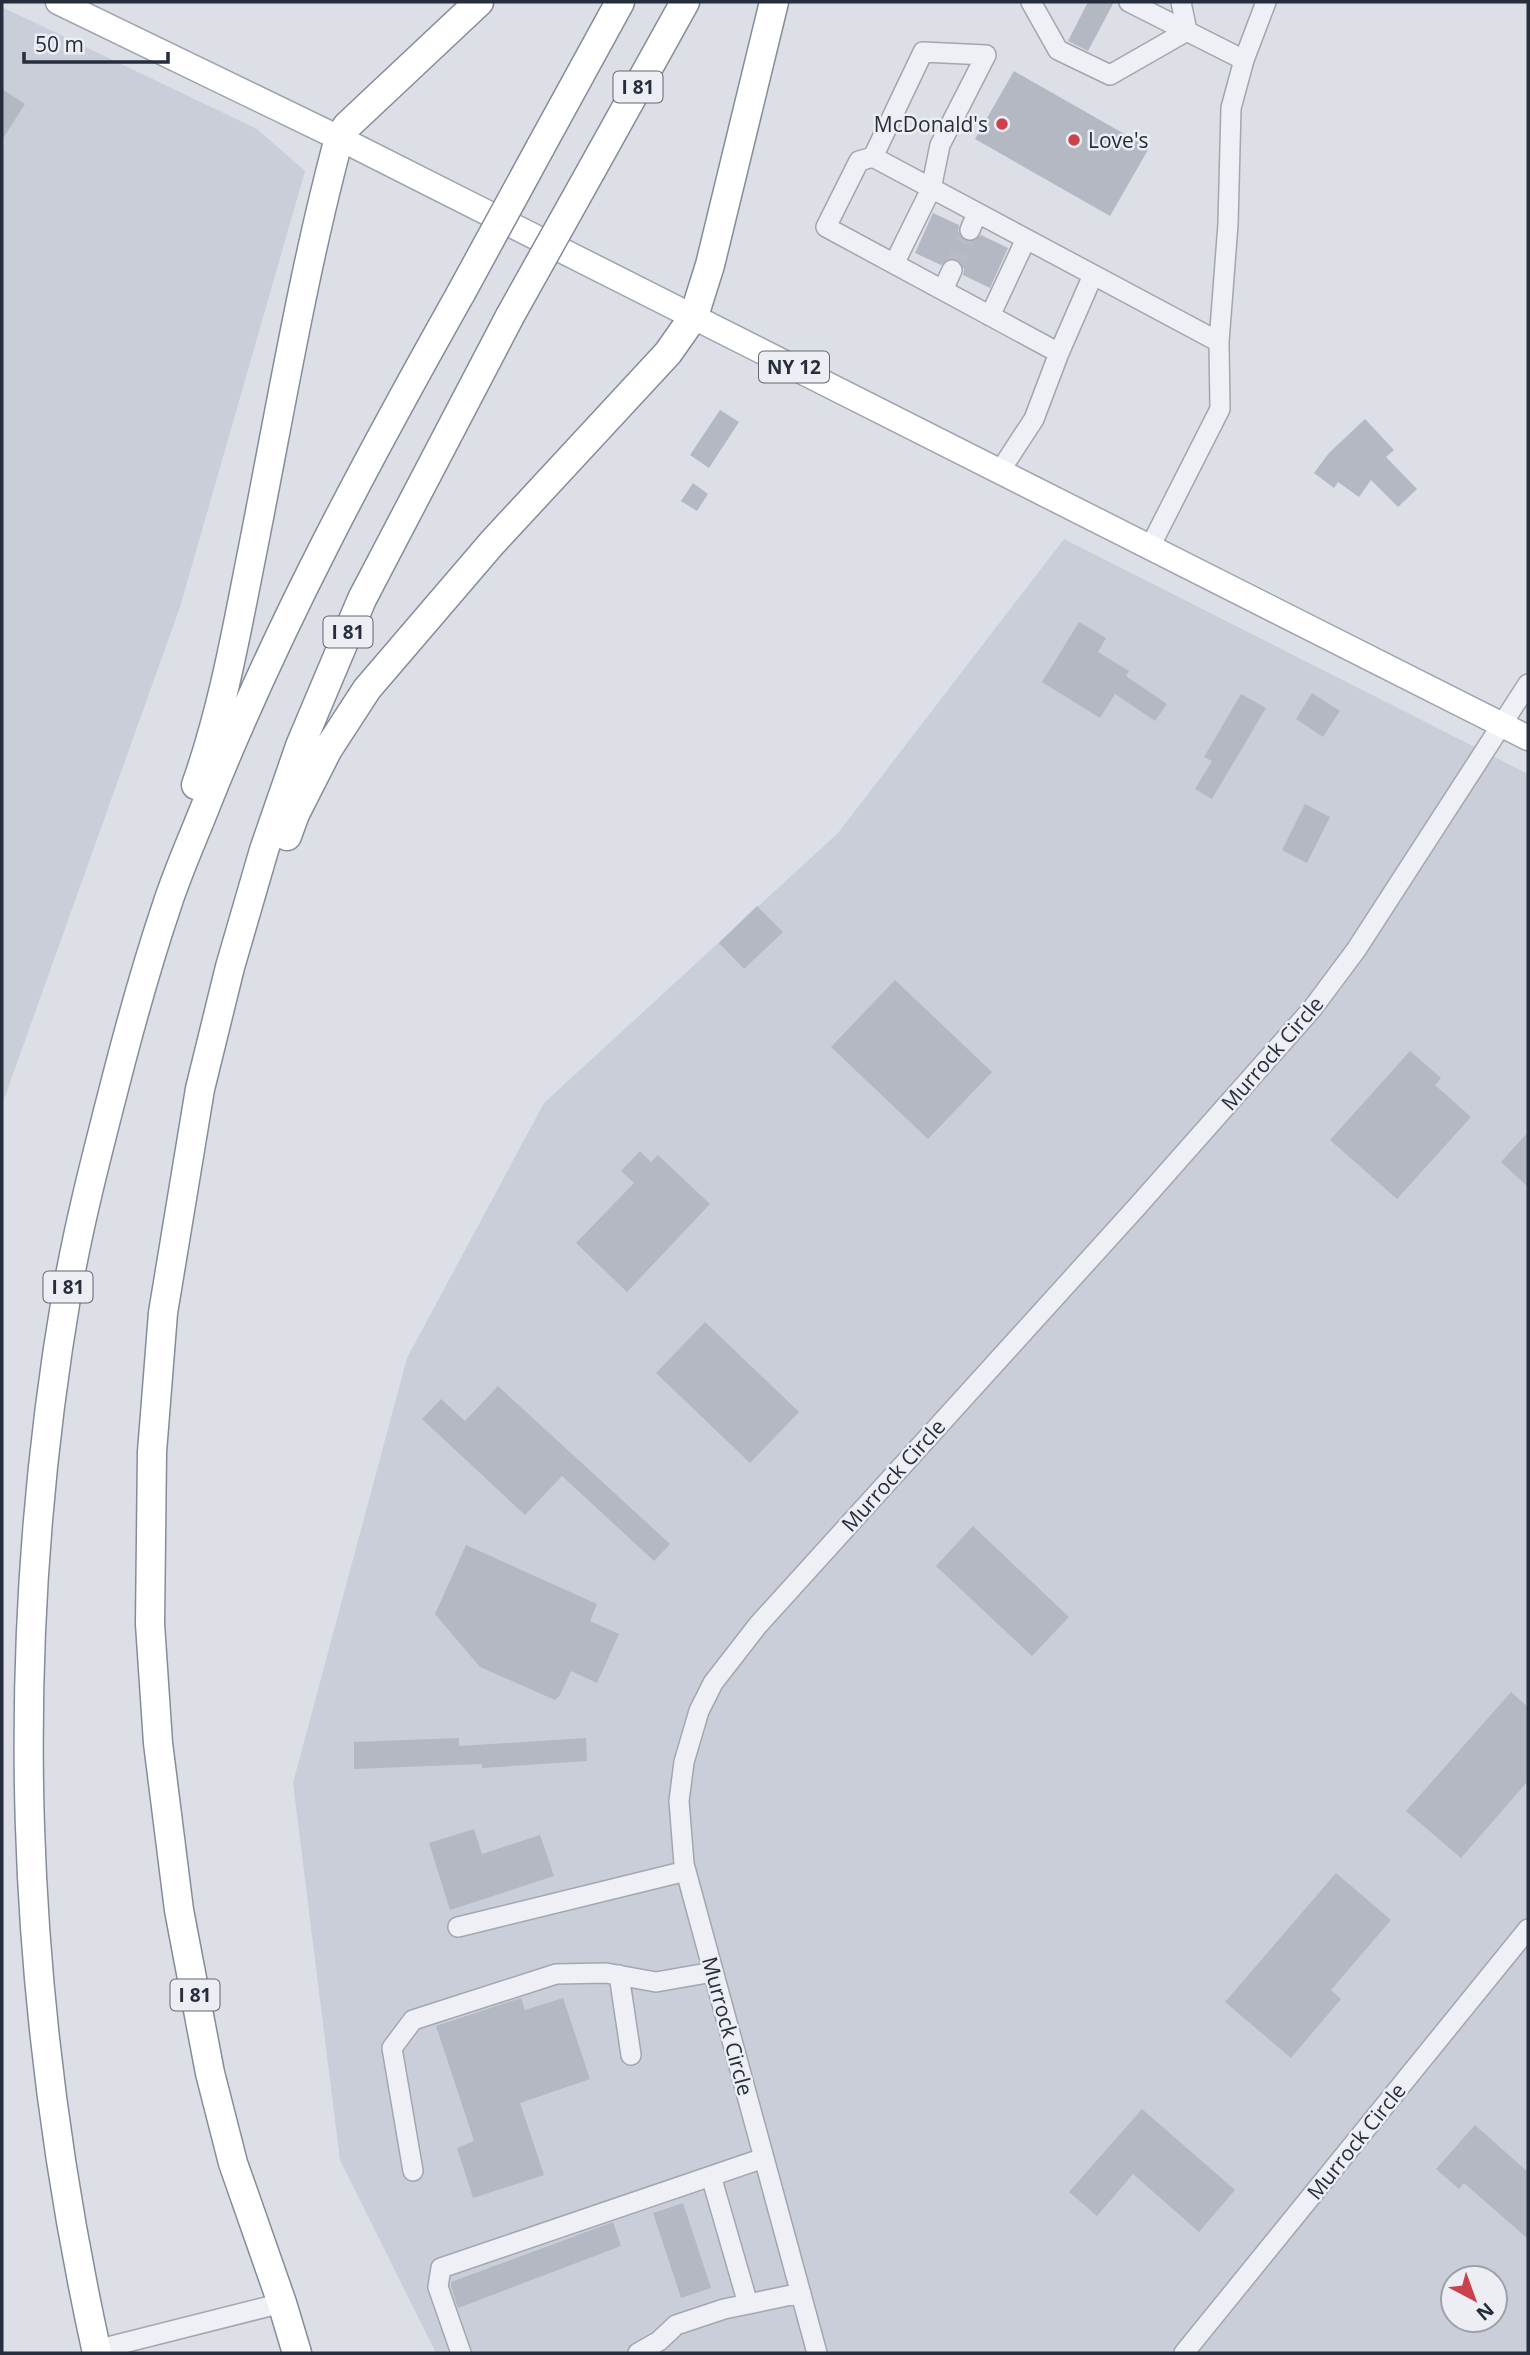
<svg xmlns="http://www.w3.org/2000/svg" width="1530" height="2355" font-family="'Open Sans',sans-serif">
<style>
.built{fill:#caced8;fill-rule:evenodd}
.building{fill:#b4b8c3}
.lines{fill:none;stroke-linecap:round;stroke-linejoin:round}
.minor-tunnel{stroke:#b8bbc4;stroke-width:19;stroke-dasharray:19 10;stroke-linecap:butt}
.minor-casing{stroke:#a2a6b0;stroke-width:22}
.major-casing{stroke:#9ca3b2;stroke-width:27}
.highway-casing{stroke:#848c9c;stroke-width:31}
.minor{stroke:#eff0f5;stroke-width:19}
.major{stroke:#fff;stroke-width:24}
.highway{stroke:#fff;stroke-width:28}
.highway-bridge-casing{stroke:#848c9c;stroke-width:31;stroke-linecap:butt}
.highway-bridge{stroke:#fff;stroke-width:28}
.poi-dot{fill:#cb424c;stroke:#eceef4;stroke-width:2.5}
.labels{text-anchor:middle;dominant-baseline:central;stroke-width:5;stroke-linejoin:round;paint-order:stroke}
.shield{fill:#eceef4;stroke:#616773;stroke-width:2}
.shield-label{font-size:19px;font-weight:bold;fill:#262d3c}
.poi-label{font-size:21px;fill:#262d3c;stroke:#eceef4;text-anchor:end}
.street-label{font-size:21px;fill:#262d3c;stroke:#eceef4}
</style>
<rect width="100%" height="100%" fill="#dcdfe6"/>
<path class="built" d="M2 7 257 129 305 171 180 607 2 1105Z
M1064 539 1528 774V2353H436L340 2160 293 1783 407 1358 544 1103 838 833ZM1453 2278H1495V2320H1453Z"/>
<path class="building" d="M1088 2H1114L1088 51 1068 41Z
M1014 71 1149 148 1110 216 975 139Z
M2 89 25 104 2 140Z
M933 213 959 225 958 232 965 241 972 242 981 235 1008 248 990 288 963 275 964 268 958 259 950 258 941 265 915 253Z
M720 410 739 422 709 468 690 455Z
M1365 419 1394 450 1386 457 1417 489 1398 507 1371 480 1359 497 1338 482 1334 488 1314 473 1329 453Z
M693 483 708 494 697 511 681 501Z
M1079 622 1106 638 1098 652 1129 671 1126 676 1167 704 1155 721 1115 694 1100 718 1042 682Z
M1312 693 1340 711 1323 737 1296 719Z
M1241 694 1266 708 1212 799 1195 789 1212 761 1204 757Z
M1305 804 1330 817 1307 863 1282 850Z
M757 906 783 932 744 969 719 943Z
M895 980 992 1072 928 1139 831 1047Z
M1410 1051 1441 1078 1435 1085 1471 1117 1397 1199 1330 1140Z
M1528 1132V1187L1501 1162Z
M640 1151 651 1162 658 1155 710 1204 627 1292 576 1243 634 1183 621 1171Z
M705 1322 799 1412 750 1463 656 1373Z
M498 1386 670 1544 654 1561 562 1476 525 1515 422 1419 441 1399 465 1421Z
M973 1526 1069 1617 1032 1656 936 1566Z
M466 1545 597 1604 590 1621 619 1634 597 1683 571 1671 560 1695 555 1700 480 1667 435 1614Z
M1511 1692 1528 1707V1781L1461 1858 1406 1811Z
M459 1738V1746L586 1738 587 1761 482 1768V1764L354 1769V1742Z
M474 1829 482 1854 540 1835 554 1876 450 1910 429 1843Z
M1336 1873 1391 1920 1331 1990 1341 1999 1291 2058 1225 2002Z
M521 1998 525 2010 563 1998 590 2079 520 2103 544 2175 473 2198 457 2148 474 2141 436 2026Z
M1142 2109 1235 2190 1199 2232 1133 2174 1097 2216 1069 2192Z
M1475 2125 1528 2172V2239L1464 2183 1459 2189 1436 2169Z
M683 2203 711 2288 681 2298 653 2213Z
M613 2222 621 2246 458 2308 451 2286V2282Z"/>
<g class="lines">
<path class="minor-tunnel" d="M952 270 970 230"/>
<defs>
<path id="minor" d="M1031 2 1058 50 1110 75 1187 31 1181 2
M1129 2 1244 60
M873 157 923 52 986 55 940 145 931 189 894 264
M970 230 977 213
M943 290 952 270
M990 316 1026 239
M1059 353 1093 275
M1000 471 1034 419 1059 353 826 227 859 161 873 157 1219 342
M1150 547 1220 409 1219 342 1228 224 1231 108 1244 60 1266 2
M458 1927 686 1871
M619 1975 631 2055
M413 2171 392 2048 413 2020 556 1974 606 1973 656 1982 713 1972
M711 2176 748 2304
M96 2350 282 2303
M461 2353 438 2287 441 2268 764 2158
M638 2353 659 2341 676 2325 724 2309 801 2293
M817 2353 684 1864 679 1801 684 1762 699 1711 713 1683 758 1625 1135 1209 1312 1009 1356 950 1528 684
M1184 2353 1528 1929"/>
<path id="major" d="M58 2 339 138 1528 738"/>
<path id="highway" d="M540 148 620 2
M591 171 685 2
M196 785C222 712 236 634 251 558 279 418 302 276 339 138L347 126 479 2
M287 836 295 814 328 749 367 689 492 543 668 353 694 316 710 265 774 2
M97 2353C19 1999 6 1650 67 1292 79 1224 96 1158 113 1092 129 1029 146 967 167 905 178 871 193 838 206 805 277 627 367 460 461 293
M297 2353 282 2303 233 2163 210 2073 179 1910 158 1743 150 1624 152 1452 163 1313 200 1089 230 967 264 850 300 746 362 599 510 316"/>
</defs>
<use href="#minor" class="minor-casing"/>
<use href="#major" class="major-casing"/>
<use href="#highway" class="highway-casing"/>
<use href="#minor" class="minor"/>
<use href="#major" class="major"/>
<use href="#highway" class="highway"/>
<defs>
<path id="highway-bridge" d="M461 293 540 148
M510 316 591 171"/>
</defs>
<use href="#highway-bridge" class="highway-bridge-casing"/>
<use href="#highway-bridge" class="highway-bridge"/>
</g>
<g class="poi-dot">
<circle cx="1002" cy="124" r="7"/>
<circle cx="1074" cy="140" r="7"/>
</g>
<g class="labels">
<g class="shield">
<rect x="613.5" y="71.5" width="49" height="31" rx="5"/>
<rect x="759" y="351.5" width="70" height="31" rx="5"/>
<rect x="323.5" y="616.5" width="49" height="31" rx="5"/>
<rect x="43.5" y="1271.5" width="49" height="31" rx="5"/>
<rect x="170.5" y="1979.5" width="49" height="31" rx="5"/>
</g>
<g class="shield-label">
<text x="638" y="87">I 81</text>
<text x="794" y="367">NY 12</text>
<text x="348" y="632">I 81</text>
<text x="68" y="1287">I 81</text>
<text x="195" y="1995">I 81</text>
</g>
<g class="poi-label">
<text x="988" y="124">McDonald's</text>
<text x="1088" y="140" text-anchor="start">Love's</text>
</g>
<g class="street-label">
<text transform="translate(1272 1053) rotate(-49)">Murrock Circle</text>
<text transform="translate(893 1475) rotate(-48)">Murrock Circle</text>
<text transform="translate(728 2026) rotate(75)">Murrock Circle</text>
<text transform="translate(1356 2141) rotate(-51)">Murrock Circle</text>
</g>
</g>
<rect width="1530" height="2355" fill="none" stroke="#262d3c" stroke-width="7"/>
<g transform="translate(1474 2299) rotate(139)"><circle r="33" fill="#eceef4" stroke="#9da1aa" stroke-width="2"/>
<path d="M0-5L12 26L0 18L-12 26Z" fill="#cb424c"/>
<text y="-10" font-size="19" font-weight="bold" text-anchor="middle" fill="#262d3c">N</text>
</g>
<path d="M24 52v10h144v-10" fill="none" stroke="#262d3c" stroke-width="3.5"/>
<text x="35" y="52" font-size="21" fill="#262d3c" stroke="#eceef4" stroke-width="5" paint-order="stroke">50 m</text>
</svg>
